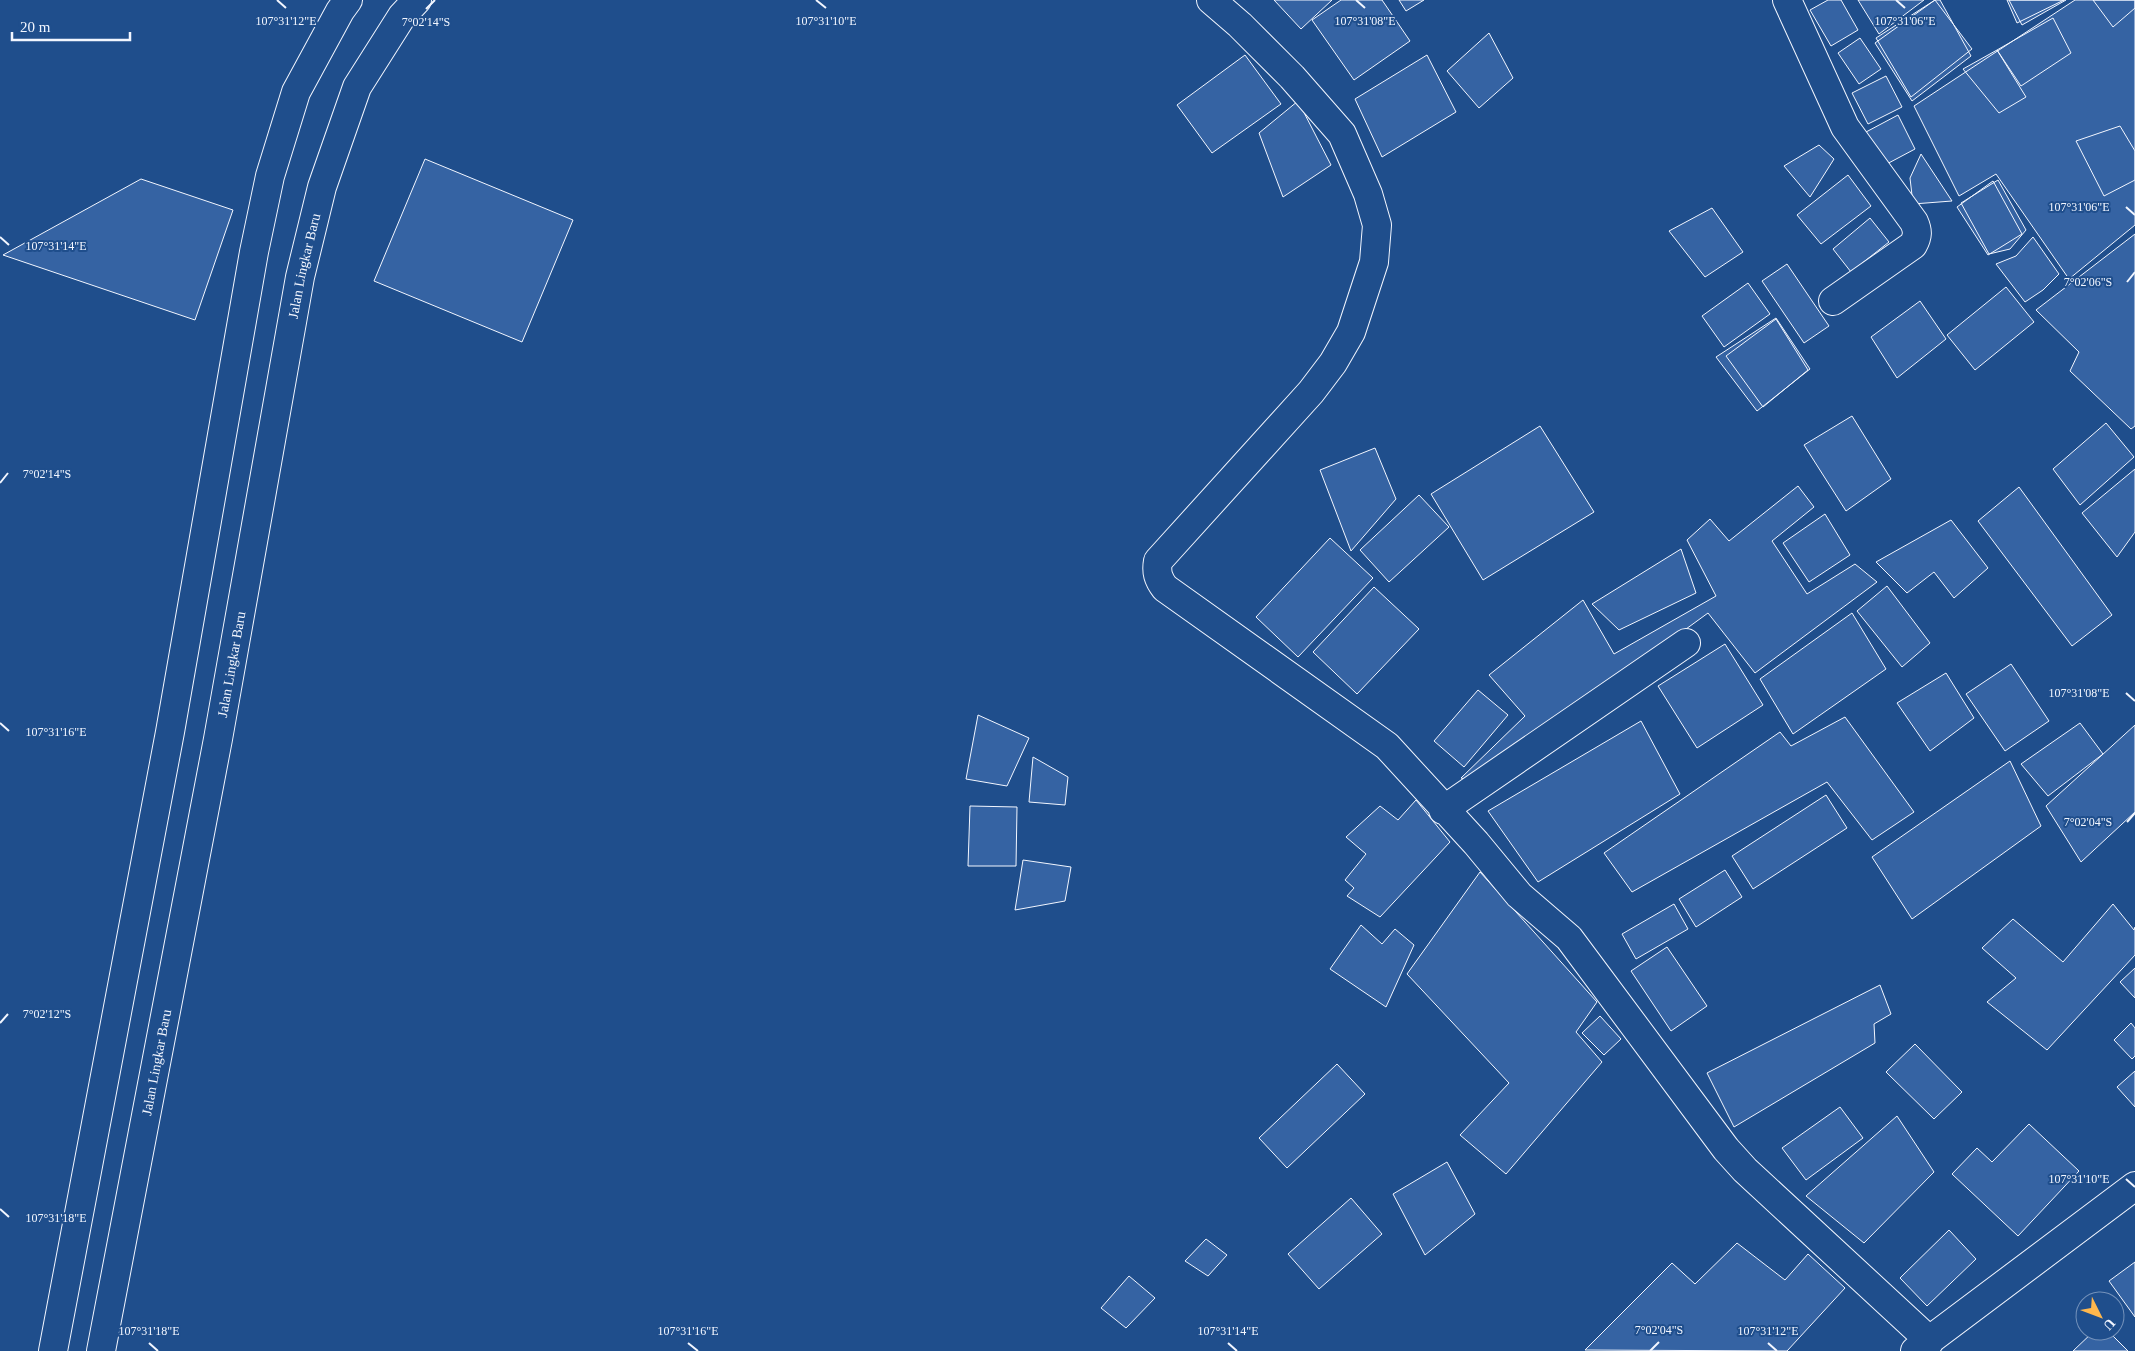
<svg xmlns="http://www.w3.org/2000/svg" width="2135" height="1351" font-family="'Times New Roman',serif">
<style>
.building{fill:#3563a3;stroke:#f2f6ff}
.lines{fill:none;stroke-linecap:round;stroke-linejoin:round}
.minor-casing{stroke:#f2f6ff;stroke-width:30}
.trunk-casing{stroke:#f2f6ff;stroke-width:30}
.minor{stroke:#1f4e8c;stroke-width:28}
.trunk{stroke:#1f4e8c;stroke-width:28}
.ticks{fill:none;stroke:#f2f6ff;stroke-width:2}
.labels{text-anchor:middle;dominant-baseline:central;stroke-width:4;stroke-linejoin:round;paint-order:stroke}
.street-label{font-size:14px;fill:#f2f6ff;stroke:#1f4e8c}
.ticks-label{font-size:12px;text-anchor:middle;fill:#f2f6ff;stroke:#1f4e8c;stroke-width:4;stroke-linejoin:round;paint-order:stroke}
</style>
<rect width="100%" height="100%" fill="#1f4e8c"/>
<path class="building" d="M1274 0H1332L1301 29Z
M1341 0H1382L1410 41 1354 80 1312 20Z
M1399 0H1424L1406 11Z
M1828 0H1841L1858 30 1831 46 1810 10Z
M1858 0H1924L1879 34Z
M1935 0H1940L1971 56 1912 101 1875 43Z
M1935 0 1972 49 1911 97 1876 38Z
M2007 0H2064L2017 23Z
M2009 0H2066L2022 25Z
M2075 0H2135V225L2069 279 1996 174 1959 196 1914 106Z
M2093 0H2135V8L2113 27Z
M2053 18 2071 53 2021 86 1997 50Z
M1489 33 1513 78 1479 108 1447 71Z
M1860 38 1881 69 1859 84 1838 53Z
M1997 50 2026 97 1999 113 1963 69Z
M1245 55 1281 104 1212 153 1177 105Z
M1427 55 1456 112 1382 157 1355 99Z
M1886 76 1902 107 1868 124 1852 93Z
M1298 101 1331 165 1283 197 1259 133Z
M1898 115 1915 149 1883 166 1866 132Z
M2120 126 2135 151V180L2104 196 2076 141Z
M1819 145 1834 159 1810 197 1784 166Z
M1921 154 1952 201 1913 204 1910 178Z
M425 159 573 220 522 342 374 281Z
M1848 175 1871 206 1821 244 1797 215Z
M141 179 233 210 195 320 3 255Z
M1998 180 2026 230 2010 249 1989 254 1961 203Z
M1993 181 2022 234 1988 255 1957 207Z
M1712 208 1743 252 1705 277 1669 231Z
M1870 218 1889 242 1851 272 1833 249Z
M2135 234V426L2131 429 2070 371 2079 352 2036 310Z
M2033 237 2059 274 2043 290 2025 302 1996 264 2016 256Z
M1787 264 1829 326 1804 343 1762 281Z
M1748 283 1770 314 1724 347 1702 316Z
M2006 287 2034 322 1975 370 1947 335Z
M1920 301 1946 339 1897 378 1871 337Z
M1776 318 1810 369 1757 411 1716 357Z
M1776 319 1808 370 1763 407 1726 356Z
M1852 416 1891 479 1846 511 1804 445Z
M2106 423 2134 457 2080 505 2053 469Z
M1540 426 1594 512 1483 580 1431 494Z
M1375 448 1396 499 1351 551 1320 470Z
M2135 469V532L2117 557 2082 513Z
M1798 486 1814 507 1772 541 1807 594 1855 564 1877 582 1755 673 1708 613 1476 782 1461 778 1525 716 1489 675 1583 600 1614 654 1716 596 1687 540 1710 519 1729 541Z
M2019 487 2112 615 2072 646 1978 521Z
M1419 495 1449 527 1389 582 1360 550Z
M1825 514 1850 555 1809 582 1783 543Z
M1951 520 1988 568 1954 598 1934 572 1907 593 1876 562Z
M1330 538 1373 578 1298 657 1256 617Z
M1681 549 1696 593 1619 630 1592 604Z
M1887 586 1930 643 1902 667 1857 611Z
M1374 587 1419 629 1357 694 1313 652Z
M1852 613 1886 669 1793 734 1760 679Z
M1725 644 1763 705 1697 748 1658 686Z
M2011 664 2049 721 2005 751 1966 694Z
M1946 673 1974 718 1930 751 1897 703Z
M1478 690 1508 715 1464 767 1434 741Z
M978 715 1029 738 1007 786 966 779Z
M1845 717 1914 812 1872 840 1827 782 1632 892 1604 853 1780 732 1791 746Z
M1641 721 1680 794 1538 882 1488 811Z
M2080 723 2103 754 2048 796 2021 764Z
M2135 725V812L2081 862 2046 806Z
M1033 757 1068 777 1065 805 1029 802Z
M2010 761 2041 826 1912 919 1872 857Z
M1826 795 1847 828 1753 889 1732 856Z
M1416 800 1450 842 1380 917 1347 896 1354 888 1345 880 1366 854 1346 837 1380 806 1398 820Z
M970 806 1017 807 1016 866H968Z
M1023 860 1071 867 1065 901 1015 910Z
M1725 870 1742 897 1696 927 1679 899Z
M1480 872 1597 1002 1576 1032 1602 1062 1506 1174 1460 1135 1509 1083 1407 974Z
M1674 904 1688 929 1636 959 1622 934Z
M2113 904 2134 930 2135 927V955L2047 1050 1987 1002 2016 978 1982 948 2013 919 2063 962Z
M1361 925 1382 944 1395 929 1414 945 1386 1007 1330 969Z
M1667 947 1707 1006 1671 1031 1631 971Z
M2135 968V998L2120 982Z
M1880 985 1891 1014 1874 1024 1875 1043 1734 1127 1707 1073Z
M1600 1016 1621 1039 1604 1055 1582 1033Z
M2131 1023 2135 1028V1056L2132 1059 2114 1040Z
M1915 1044 1962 1092 1934 1119 1886 1072Z
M1337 1064 1365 1094 1287 1168 1259 1138Z
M2135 1071V1107L2117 1087Z
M1840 1107 1863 1138 1806 1180 1782 1148Z
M1897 1116 1934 1172 1864 1243 1806 1196Z
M2029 1124 2079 1171 2018 1236 1952 1174 1977 1148 1992 1162Z
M1447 1162 1475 1214 1425 1255 1393 1194Z
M1351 1198 1382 1234 1319 1289 1288 1254Z
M1949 1230 1976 1259 1927 1306 1900 1278Z
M1206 1239 1227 1255 1208 1276 1185 1261Z
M1737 1243 1785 1280 1808 1254 1845 1288 1787 1351 1585 1350 1672 1263 1695 1284Z
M2135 1262V1317L2109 1281Z
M1129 1276 1155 1298 1126 1328 1101 1308Z
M2094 1331H2108L2128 1351H2073Z"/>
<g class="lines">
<defs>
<path id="minor" d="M1211 0 1240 25 1292 77 1342 134 1368 194 1377 225 1374 262 1351 332 1333 363 1311 392 1158 561C1156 572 1158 579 1165 588L1387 746 1476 843 1519 895 1569 938 1726 1149 1745 1170 1930 1341
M1787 0 1845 127 1914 222C1918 231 1918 236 1913 245L1833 301
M1443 810 1686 643
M1915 1351 2135 1186"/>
<g id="trunk">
<path d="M53 1351 170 732 254 252 270 176 296 92 340 11 348 0"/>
<path id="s1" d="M101 1351 218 739 300 277 322 187 357 87 402 16 417 0"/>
</g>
</defs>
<use href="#minor" class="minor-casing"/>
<use href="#trunk" class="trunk-casing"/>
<use href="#minor" class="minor"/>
<use href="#trunk" class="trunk"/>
</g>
<path class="ticks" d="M277 0 286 8M816 0 826 8M1356 0 1365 8M1896 0 1905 8M426 9 435 0M2126 207 2135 215M0 237 9 245M2127 282 2135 272M0 483 8 473M2126 693 2135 701M0 723 9 731M2127 822 2135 813M0 1023 8 1014M2126 1179 2135 1187M0 1209 9 1217M149 1343 158 1351M688 1343 698 1351M1228 1343 1237 1351M1768 1343 1777 1351M1650 1351 1659 1342"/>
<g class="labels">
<g class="street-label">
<text stroke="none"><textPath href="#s1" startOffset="1104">Jalan Lingkar Baru</textPath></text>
<text stroke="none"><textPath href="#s1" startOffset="699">Jalan Lingkar Baru</textPath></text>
<text stroke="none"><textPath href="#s1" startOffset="294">Jalan Lingkar Baru</textPath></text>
</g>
</g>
<g class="ticks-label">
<text x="286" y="25">107°31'12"E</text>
<text x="826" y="25">107°31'10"E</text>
<text x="1365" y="25">107°31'08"E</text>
<text x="1905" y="25">107°31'06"E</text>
<text x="426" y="26">7°02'14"S</text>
<text x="2079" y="211">107°31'06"E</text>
<text x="56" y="250">107°31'14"E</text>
<text x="2088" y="286">7°02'06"S</text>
<text x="47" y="478">7°02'14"S</text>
<text x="2079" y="697">107°31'08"E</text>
<text x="56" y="736">107°31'16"E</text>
<text x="2088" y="826">7°02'04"S</text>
<text x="47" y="1018">7°02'12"S</text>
<text x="2079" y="1183">107°31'10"E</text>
<text x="56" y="1222">107°31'18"E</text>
<text x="1659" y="1334">7°02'04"S</text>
<text x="149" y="1335">107°31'18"E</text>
<text x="688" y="1335">107°31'16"E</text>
<text x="1228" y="1335">107°31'14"E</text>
<text x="1768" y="1335">107°31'12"E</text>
</g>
<g transform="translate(2100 1316) rotate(132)"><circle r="24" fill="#1f4e8c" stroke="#7391ba"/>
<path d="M0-4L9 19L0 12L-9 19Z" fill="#ffb74d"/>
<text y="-8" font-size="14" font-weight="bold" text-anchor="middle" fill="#f2f6ff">U</text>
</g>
<path d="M12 32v8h118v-8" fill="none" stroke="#f2f6ff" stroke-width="2.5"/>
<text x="20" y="32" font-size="15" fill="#f2f6ff" stroke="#1f4e8c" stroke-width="4" paint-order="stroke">20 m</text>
</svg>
